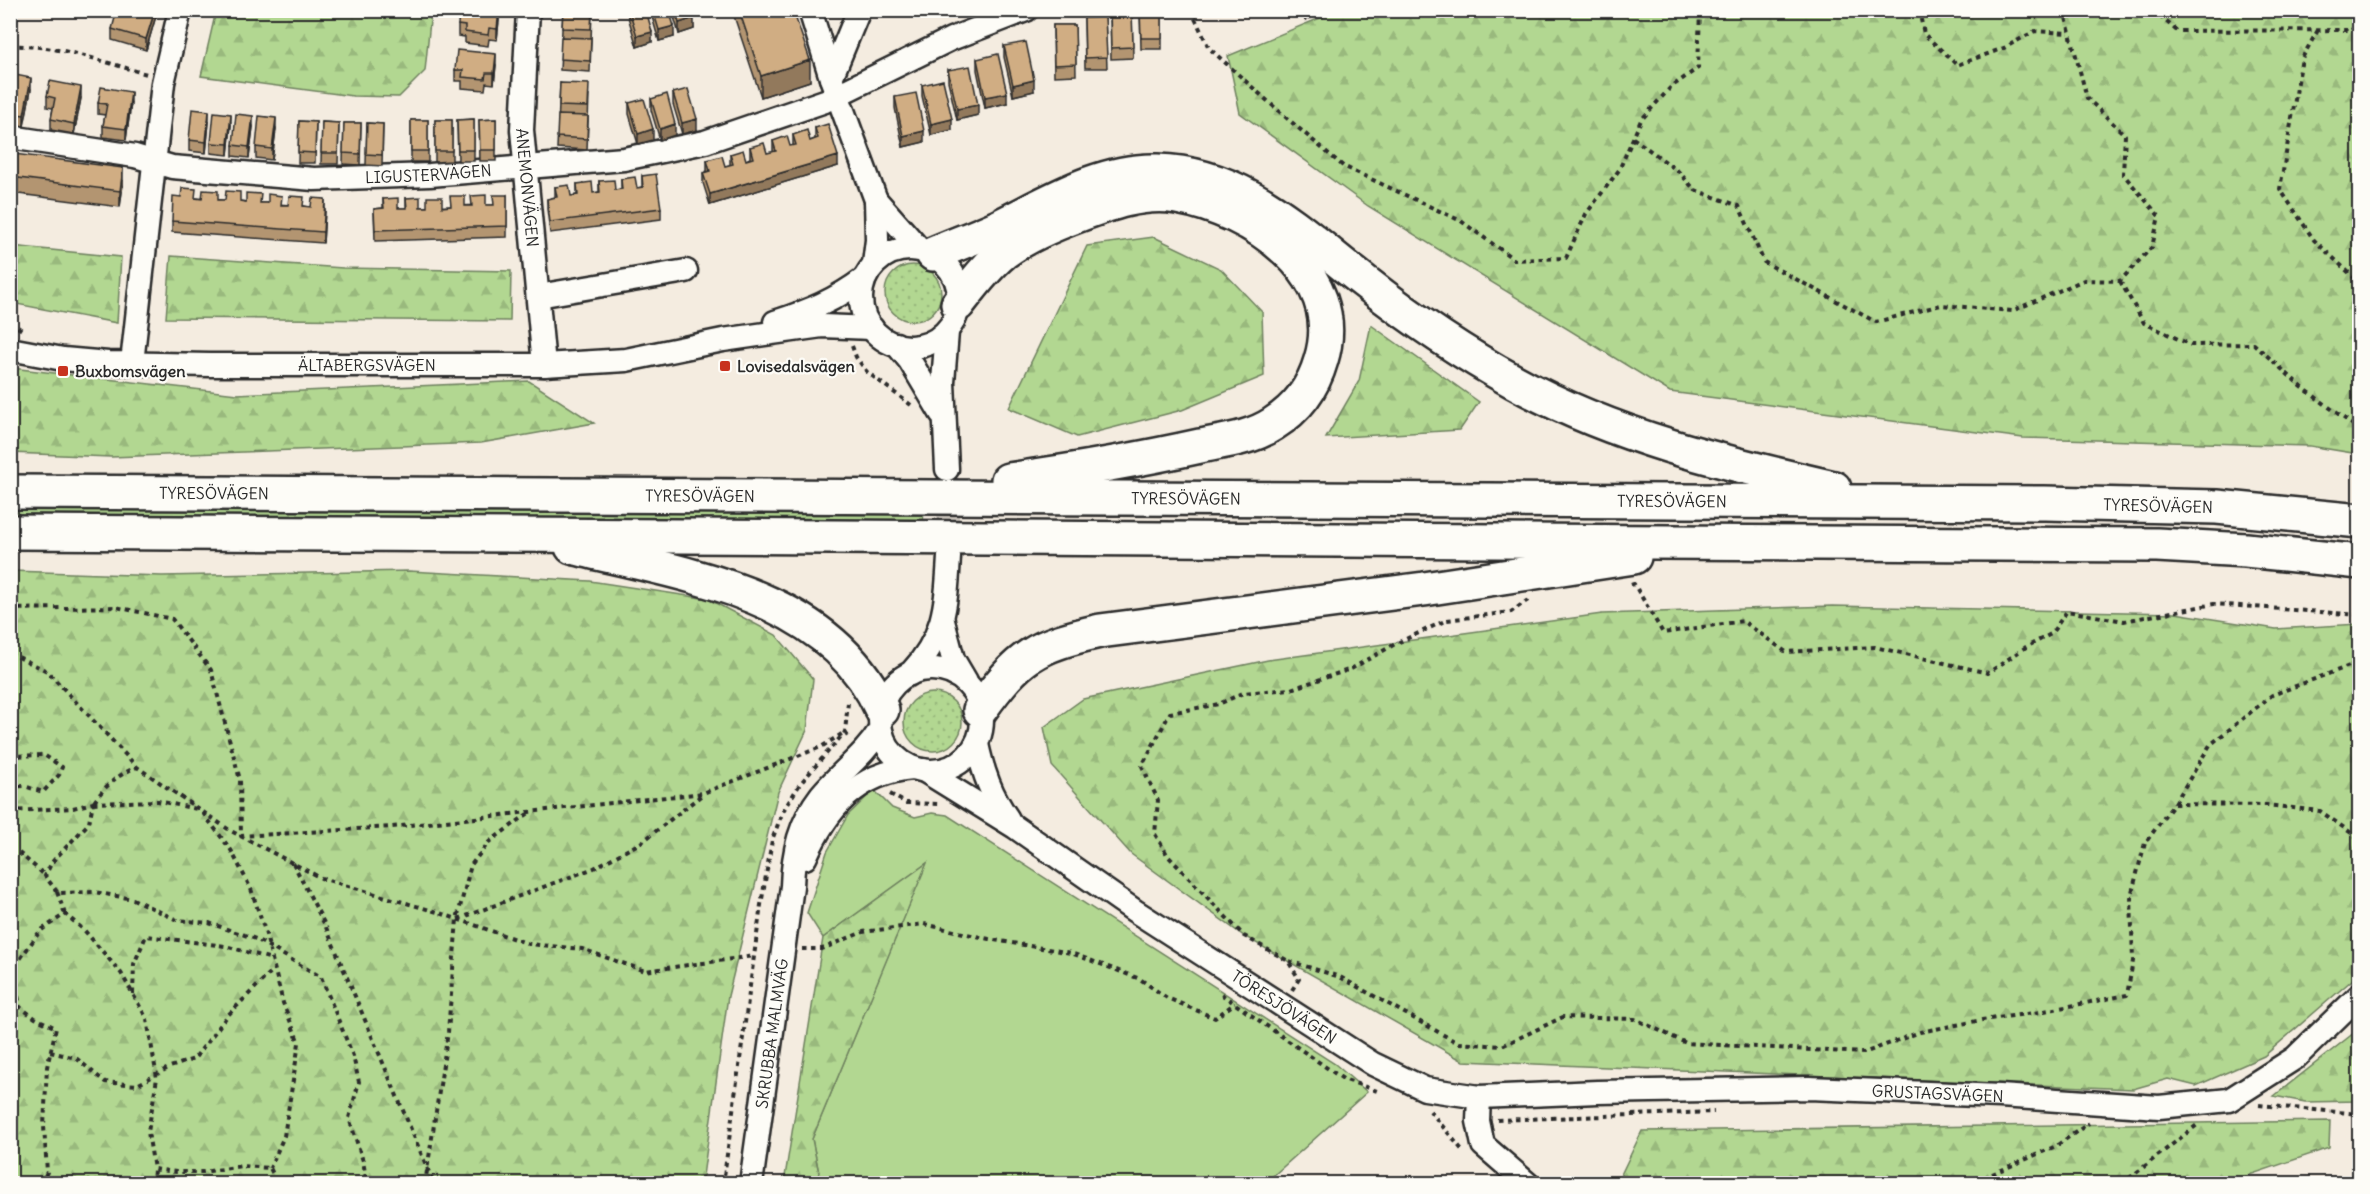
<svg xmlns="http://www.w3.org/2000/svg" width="2370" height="1194" font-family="Delius,sans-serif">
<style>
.green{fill:#b2d791;stroke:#6e815e;stroke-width:1.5}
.forest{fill:url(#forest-firs);stroke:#6e815e;stroke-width:1.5}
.park{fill:url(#park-dots);stroke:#6e815e;stroke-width:1.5}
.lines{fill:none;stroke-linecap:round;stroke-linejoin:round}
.minor-tunnel{stroke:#ccc5bc;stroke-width:22;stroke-dasharray:22 11;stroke-linecap:butt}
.minor-casing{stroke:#2b2b2b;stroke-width:27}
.highway-casing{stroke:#2b2b2b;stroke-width:38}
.path{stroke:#2b2b2b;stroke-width:4;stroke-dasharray:4.5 4.5;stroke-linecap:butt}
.minor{stroke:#fdfcf7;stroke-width:22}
.highway{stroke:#fdfcf7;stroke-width:33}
.wall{fill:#b39571;stroke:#2b2b2b;stroke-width:1.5}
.shaded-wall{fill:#92795c;stroke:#2b2b2b;stroke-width:1.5}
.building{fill:#d0ad83;stroke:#2b2b2b;stroke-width:1.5}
.poi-dot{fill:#c8321e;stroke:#fdfcf7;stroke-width:2}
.labels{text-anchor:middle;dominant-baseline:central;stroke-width:4.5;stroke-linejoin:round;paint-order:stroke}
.street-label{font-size:16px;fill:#2b2b2b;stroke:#fdfcf7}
.poi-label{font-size:16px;font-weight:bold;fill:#2b2b2b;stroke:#fdfcf7;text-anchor:start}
</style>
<defs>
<pattern id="forest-firs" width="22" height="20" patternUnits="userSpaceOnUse" patternTransform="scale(1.5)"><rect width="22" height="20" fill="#b2d791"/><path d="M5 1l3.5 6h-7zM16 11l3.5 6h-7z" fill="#99b97d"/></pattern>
<pattern id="park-dots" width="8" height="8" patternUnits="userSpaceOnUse" patternTransform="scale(1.5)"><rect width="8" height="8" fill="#b2d791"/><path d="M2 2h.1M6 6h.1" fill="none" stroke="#99b97d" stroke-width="1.8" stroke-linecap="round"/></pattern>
</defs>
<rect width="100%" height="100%" fill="#f4ece0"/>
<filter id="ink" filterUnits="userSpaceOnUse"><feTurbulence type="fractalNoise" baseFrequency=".0167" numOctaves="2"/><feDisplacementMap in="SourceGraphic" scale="12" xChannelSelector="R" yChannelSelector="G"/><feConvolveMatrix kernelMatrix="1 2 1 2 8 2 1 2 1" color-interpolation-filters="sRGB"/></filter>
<g filter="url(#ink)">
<path class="green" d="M11 501 924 510 923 523 11 517Z
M874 790 892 808 915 817 932 813 947 815 1335 1064 1367 1092 1265 1183H821L812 1139 926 864 823 938 807 913 827 852 848 815Z"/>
<path class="forest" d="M216 11H431L425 71 399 97 353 96 201 76Z
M1337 11H2359V454L2310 446 2023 438 1670 392 1368 206 1240 113 1228 56Z
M1154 237 1221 269 1262 312 1264 376 1182 410 1077 437 1009 408 1087 246Z
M11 246 121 257 117 323 11 303Z
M171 256 343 268 511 271 510 321 166 318Z
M1371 325 1479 402 1460 430 1326 438 1359 381Z
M11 368 237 394 529 381 594 423 481 443 111 457 11 453Z
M11 571 162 576 409 571 590 581 708 599 776 635 813 679 807 730 778 792 728 996 702 1183H11Z
M1832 606 2175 613 2276 629 2359 624V974L2264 1056 2196 1086 2168 1079 2133 1089 1463 1061 1244 936 1131 854 1052 766 1044 727 1083 699 1268 660 1602 614Z
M927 863 812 1139 821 1183H784L823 938Z
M2359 1029V1101L2305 1102 2274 1096Z
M2330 1121 2329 1148 2223 1184 1617 1183 1642 1131Z"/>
<path class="park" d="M885 293a28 28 0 1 1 56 0a28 28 0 1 1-56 0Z
M904 722a29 29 0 1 1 58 0a29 29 0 1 1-58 0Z"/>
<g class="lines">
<path class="minor-tunnel" d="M947 469 949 551"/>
<defs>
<g id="minor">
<path id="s1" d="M528 10 522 130 544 365"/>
<path d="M810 10 831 78 876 200 877 240 874 264"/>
<path d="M831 78 859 10"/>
<path id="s2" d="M10 137 135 156 172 167 314 179 430 175 624 159 705 142 825 101 951 39 1026 10"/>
<path d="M876 200 920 250"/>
<circle cx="910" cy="298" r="49"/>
<path d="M538 296 686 271"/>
<path d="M775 322C811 310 834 301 865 278"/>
<path d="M947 332 943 382 947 469"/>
<path d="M896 344 910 361 941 413"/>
<path id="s3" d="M10 349 63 359 108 363 210 365H544L626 360 723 340 822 326 872 328"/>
<path d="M132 363 163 83 180 10"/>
<path d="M943 621 953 659 966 681"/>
<circle cx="931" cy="720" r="51"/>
<path d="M910 674C945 636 946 607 949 557"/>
<path d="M977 744C983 772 991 795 1008 819"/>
<path id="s4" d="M923 770 1015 827 1135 911 1373 1064 1425 1089 1479 1097 1478 1121 1483 1145 1528 1184"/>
<path d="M805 858C827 809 857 773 913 768"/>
<path id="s5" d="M1479 1097 1597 1092 1809 1088 2000 1096 2159 1107 2229 1100 2295 1058 2360 995"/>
<path id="s6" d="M751 1184 792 886C793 852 800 822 821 795 840 772 864 756 880 730"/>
</g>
<g id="highway">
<path d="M933 254C954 245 976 237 998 227 1047 203 1101 169 1157 171 1244 173 1300 232 1365 282 1412 319 1462 353 1515 382 1614 437 1725 463 1834 488"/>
<path d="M958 304C972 286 986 267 1003 253 1024 237 1052 225 1076 216 1108 204 1143 191 1177 197 1251 210 1348 273 1321 360 1313 388 1297 409 1273 424 1252 438 1225 441 1200 446 1137 460 1072 471 1008 480"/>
<path id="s7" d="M10 492 2045 503 2217 507 2360 521"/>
<path d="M10 532 2157 545 2246 550 2360 562"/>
<path d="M572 547C682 574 830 593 882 710"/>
<path d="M980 710C1020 655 1034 646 1100 631L1424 589 1634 557"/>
</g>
</defs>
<use href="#minor" class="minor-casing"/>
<use href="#highway" class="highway-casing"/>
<path class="path" d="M1191 10 1209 48 1282 114 1343 166 1461 221 1515 260 1566 258 1586 214 1619 170 1641 120 1671 87 1698 68 1700 10
M1919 10 1924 34 1957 65 2004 48 2035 31 2069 33
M2153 10 2177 31 2351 30 2360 18
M2318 30 2302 58 2280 189 2314 240 2360 283
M10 46C57 44 103 62 147 74
M1633 138 1678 171 1695 190 1739 206 1764 262 1876 322 1941 305 2012 311 2084 280 2120 281 2152 247 2159 216 2123 174 2125 135 2087 98 2064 10
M2120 281 2144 323 2191 345 2254 344 2302 387 2360 430
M10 322 22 330
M852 346 856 357 867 372 911 405
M1631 585 1634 584 1663 633 1743 621 1786 652 1875 647 1988 673 2026 647 2051 634 2067 611 2124 621 2214 604 2360 615
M10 609 116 607 172 619 211 670 240 780 241 836 392 827 703 793 821 747 845 732 850 740
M10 653 47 671 137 767 231 831 321 878 437 912 529 944 582 949 645 971 754 956
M10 756 44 755 62 767 59 775 43 792 24 786 10 787
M890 794 906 803 940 804
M94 802C106 785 117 775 137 767
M93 803 158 801 197 809
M2175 803 2210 745 2272 695 2360 662
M10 811 73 808 93 803 89 823 52 862 45 876 58 893 94 892 133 899 177 920 209 923 256 939 321 977 353 1056 359 1082 349 1118 363 1161 367 1184
M203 813 231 850 251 889 265 931 283 1003 299 1043 284 1136 270 1168
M10 850 19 853 46 876
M293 863 325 925 434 1184
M57 892 65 914
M458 919 594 868 642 842 703 794
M802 949H822L863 932 924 924 989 939 1071 953 1140 979 1167 998 1215 1018 1235 1003
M1289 961 1340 977 1458 1043 1502 1046 1563 1017 1635 1019 1686 1043 1864 1053 1920 1032 1982 1020 2034 1013 2127 995 2133 961 2131 896 2145 843 2174 804 2267 805 2320 811 2360 839
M1292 990 1299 979 1288 961 1244 936 1168 856 1155 834 1158 800 1142 766 1170 713 1219 704 1243 693 1291 689 1351 669 1397 643 1447 620 1511 612 1528 600
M133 994 134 964 146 936 225 946 272 959
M1221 994 1343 1079 1377 1091
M50 1052 76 1058 105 1082 137 1085 170 1067 194 1059 228 1015 274 969
M2259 1105 2360 1114
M1430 1111 1463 1151
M1497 1120 1714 1112
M10 1179 17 1184
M41 1184 47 1172 44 1126 47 1067 56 1028 35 1018 20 1007 13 969 40 931 65 914 84 930 121 973 147 1019 157 1078 148 1132 154 1169 176 1172H203L242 1166 270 1168 278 1184
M87 1184 89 1181 116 1184
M153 1184 154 1169
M425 1184 448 1032 457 919 471 865 489 842 529 813
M723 1184 761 905 772 840 783 811 800 784 845 732 848 702
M1967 1184 1972 1183 2056 1146 2089 1123
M2122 1184 2197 1125"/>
<use href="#minor" class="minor"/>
<use href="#highway" class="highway"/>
</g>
<path class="wall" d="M156 10V16L146 50 112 40V29Z
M563 10H592L590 72 560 70Z
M628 10H646L652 42 637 47 628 17Z
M650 10H669L674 37 659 41Z
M672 10H692L694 29 679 34Z
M732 10H793L810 81 761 97Z
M1110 10H1132L1133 58 1111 59Z
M1140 10H1162V49H1141Z
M1301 10H1326L1305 20Z
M1105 17 1107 68H1085L1084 18Z
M499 20 497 40 489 39 488 46 465 43V37L458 36V25Z
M1053 25H1075L1076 75 1054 76Z
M1004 46 1034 91 1013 96 1004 57Z
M977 59 1007 103 985 108 977 70Z
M496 65 494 84 486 83 485 90 462 88V81H455V70Z
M948 70 978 115 957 120 948 81Z
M10 74 31 89 24 126 10 124Z
M560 83 589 95 587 150 557 148Z
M922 85 952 130 931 135 922 96Z
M673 93 697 130 682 134 673 104Z
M47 96 81 98 74 134 51 130V119L53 108 47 107Z
M895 97 924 142 903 147 895 108Z
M651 99 675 135 660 140 651 110Z
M98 103H131L126 140 103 137V126L105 115 98 114Z
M629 103 653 140 638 144 629 114Z
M474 119V161H458L457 120Z
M496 119V161H480L479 120Z
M411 120H428V162H411Z
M435 120H452V161L435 162Z
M299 121 316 122 315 163H298Z
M209 122 206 153 189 151V140Z
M322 122 339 123 338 164H321Z
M344 123H361L360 165 343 164Z
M367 123 383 124 382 166 366 165Z
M231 125 228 155 211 153V143Z
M253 127 249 158 233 156V145Z
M815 128 838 166 710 205 703 183V173L707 171V160L725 166 730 165V154L746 160 750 158V147L767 153 773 152V141L790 146H793V135L810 141 815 139Z
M276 129 272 160 256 158V147Z
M642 176 661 208V219L550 233 547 209V199L555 197V187L571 196 577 195V184L593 193 599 192V181L615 190 621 189V179L637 188 642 187Z
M11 177 123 184 120 207 11 193Z
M507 195V237L375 241 374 209 383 208V199L398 208H406V198L420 207 486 205H493Z
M196 198 304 206 325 210 323 243 172 232V221Z"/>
<path class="shaded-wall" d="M155 10H156V16L146 50V39Z
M499 10V20L497 40V29Z
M1305 10H1326L1305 20Z
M694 18V29L679 34V23Z
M674 26V37L659 41V30Z
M652 32V42L637 47V36Z
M496 54V65L494 84V73Z
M810 60V81L761 97V76Z
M31 78V89L24 126V115Z
M1034 80V91L1013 96V85Z
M81 87V98L74 134V124Z
M131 92V103L126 140V129Z
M1007 93V103L985 108V97Z
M978 105V115L957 120V109Z
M209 111V122L206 153V142Z
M231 114V125L228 155V144Z
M253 116V127L249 158V147Z
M276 118V129L272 160V149Z
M697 119V130L682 134V123Z
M952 119V130L931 135V124Z
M675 124V135L660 140V129Z
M653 129V140L638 144V134Z
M924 131V142L903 147V136Z
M838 156V166L710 205V194Z
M123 168V184L120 207V191Z
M325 199V210L323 243V232Z"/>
<path class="building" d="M117 10H155L146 39 112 29Z
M459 10H499L497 29 489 28 488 35 465 32V26L458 25Z
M563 10H592L591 29 562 28Z
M629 10H646L652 32 637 36Z
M653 10H669L674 26 659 30Z
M675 10H692L694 18 679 23Z
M739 10H793L810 60 761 76Z
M1110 10H1132L1133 47 1111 48Z
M1140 10H1162V38H1141Z
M1105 17 1107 57 1085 58 1084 18Z
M1053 25H1075L1076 64 1054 65Z
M561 37 591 38 590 61 560 59Z
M1026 42 1034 80 1013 85 1004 46Z
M457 50 496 54 494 73H486L485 79 462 77 463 70H455Z
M998 54 1007 93 985 97 977 59Z
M970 66 978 105 957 109 948 70Z
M10 74 31 78 24 115 10 113Z
M943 80 952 119 931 124 922 85Z
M50 81 81 87 74 124 51 119 55 98 47 96Z
M560 83 589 84 588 107 559 106Z
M101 87 131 92 126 129 103 126 107 104 98 103Z
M688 89 697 119 682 123 673 93Z
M916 93 924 131 903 136 895 97Z
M667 94 675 124 660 129 651 99Z
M644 99 653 129 638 134 629 103Z
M192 109 209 111 206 142 189 140Z
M214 112 231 114 228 144 211 143Z
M236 114 253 116 249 147 233 145Z
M558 115 588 116 587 139 557 137Z
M259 116 276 118 272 149 256 147Z
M474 119V150H458L457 120Z
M496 119V150H480L479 120Z
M411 120H428V151H411Z
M435 120H452V151H435Z
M299 121 316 122 315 153 298 152Z
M322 122 339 123 338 153H321Z
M344 123H361L360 154 343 153Z
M367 123 383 124 382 155 366 154Z
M828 124 838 156 710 194 703 173 710 171 707 160 722 156 725 166 733 164 730 154 743 150 746 160 753 158 750 147 764 143 767 153 776 151 773 141 787 136 790 146 796 145 793 135 807 130 810 141 818 138 815 128Z
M14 154 123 168 120 191 11 177Z
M656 174 661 208 550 222 547 199 557 197 555 187 569 185 571 196 578 195 577 184 592 182 593 193 600 192 599 181 614 180 615 190 622 189 621 179 635 177 637 188 643 187 642 176Z
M182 188 196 189 195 198 202 199 203 190 218 191V200H225L226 191 240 192V201L246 202V193L261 194 260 203H268V194L282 196 281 205H288L289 196 304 197 303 206 311 207 312 198 325 199 323 232 172 221 173 196 181 197Z
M486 195V205H494L493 195H507V226L375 230 374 209 384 208 383 199 398 198V208H407L406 198 420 197V207H427V197H442V207L451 206 450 196H465V206H472L471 196Z"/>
</g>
<g class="poi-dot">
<rect x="719" y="360" width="12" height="12" rx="3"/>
<rect x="57" y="365" width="12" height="12" rx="3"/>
</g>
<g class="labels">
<g class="street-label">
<text stroke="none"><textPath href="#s2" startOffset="422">LIGUSTERVÄGEN</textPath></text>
<text stroke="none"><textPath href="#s1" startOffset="178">ANEMONVÄGEN</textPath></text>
<text stroke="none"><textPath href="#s3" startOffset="358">ÄLTABERGSVÄGEN</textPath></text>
<text stroke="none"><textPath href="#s7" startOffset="204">TYRESÖVÄGEN</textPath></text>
<text stroke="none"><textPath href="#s7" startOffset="690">TYRESÖVÄGEN</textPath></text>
<text stroke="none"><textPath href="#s7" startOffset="1176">TYRESÖVÄGEN</textPath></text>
<text stroke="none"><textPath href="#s7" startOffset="1662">TYRESÖVÄGEN</textPath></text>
<text stroke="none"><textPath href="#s7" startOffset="2148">TYRESÖVÄGEN</textPath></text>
<text stroke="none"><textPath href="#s4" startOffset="432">TÖRESJÖVÄGEN</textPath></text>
<text stroke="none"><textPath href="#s6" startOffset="152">SKRUBBA MALMVÄG</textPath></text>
<text stroke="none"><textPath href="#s5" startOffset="459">GRUSTAGSVÄGEN</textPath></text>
</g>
<g class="poi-label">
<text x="737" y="366">Lovisedalsvägen</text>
<text x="75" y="371">Buxbomsvägen</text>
</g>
</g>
<rect width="2370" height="1194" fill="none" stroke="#fdfcf7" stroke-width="36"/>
<rect x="18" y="18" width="2334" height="1158" fill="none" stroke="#2b2b2b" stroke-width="2" filter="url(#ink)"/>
</svg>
